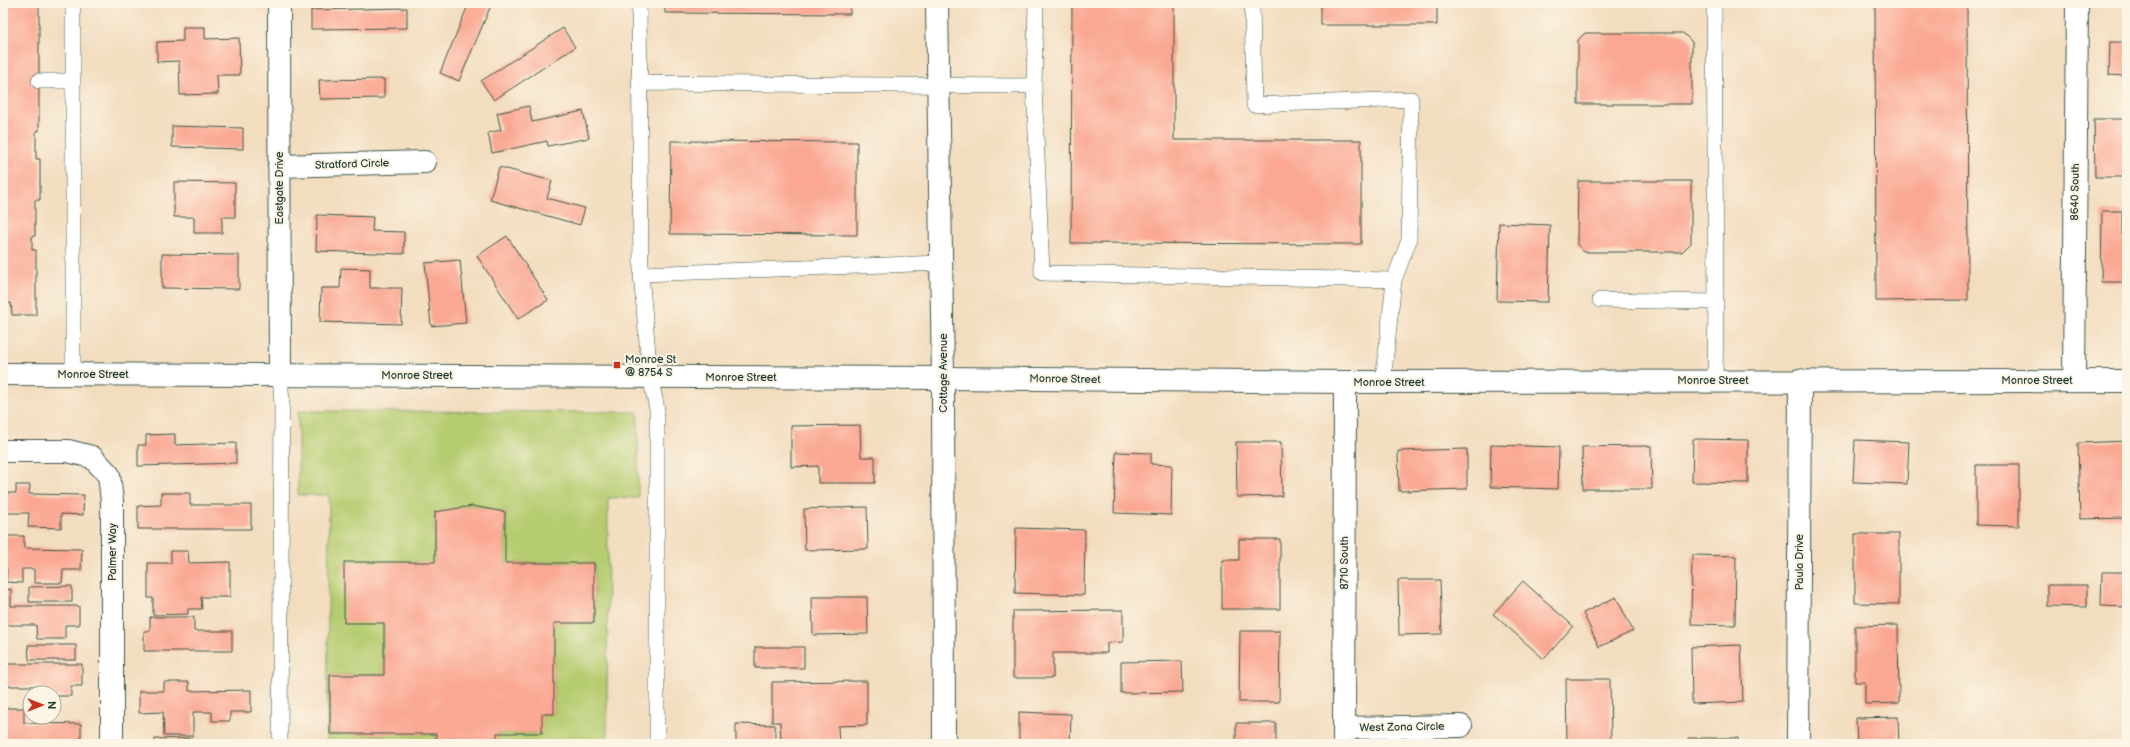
<svg xmlns="http://www.w3.org/2000/svg" width="2130" height="747" font-family="'Balsamiq Sans',sans-serif">
<style>
.green{fill:#b5cc70;stroke:#6a8452}
.building{fill:#faa893}
.lines{fill:none;stroke-linecap:round;stroke-linejoin:round}
.service-casing{stroke:#3f5549;stroke-width:16}
.minor-casing{stroke:#3f5549;stroke-width:24}
.tertiary-casing{stroke:#3f5549;stroke-width:24}
.service{stroke:#fff;stroke-width:15}
.minor{stroke:#fff;stroke-width:22}
.tertiary{stroke:#fff;stroke-width:22}
.poi-dot{fill:#c8321e;stroke:#fcf5e5;stroke-width:1.5}
.labels{text-anchor:middle;dominant-baseline:central;stroke-width:4;stroke-linejoin:round;paint-order:stroke}
.street-label{font-size:11px;fill:#1f3d34;stroke:#fcf5e5}
.poi-label{font-size:11px;fill:#1f3d34;stroke:#fcf5e5;text-anchor:start}
</style>
<rect width="100%" height="100%" fill="#fcf5e5"/>
<filter id="ink" filterUnits="userSpaceOnUse"><feTurbulence type="fractalNoise" baseFrequency=".025" numOctaves="2"/><feDisplacementMap in="SourceGraphic" scale="8" xChannelSelector="R" yChannelSelector="G"/><feConvolveMatrix kernelMatrix="1 2 1 2 8 2 1 2 1" color-interpolation-filters="sRGB"/></filter>
<filter id="wash" filterUnits="userSpaceOnUse"><feTurbulence type="fractalNoise" baseFrequency=".012" numOctaves="4" result="noise"/><feDisplacementMap in="SourceGraphic" scale="16" xChannelSelector="R" yChannelSelector="G"/><feGaussianBlur stdDeviation="0.9" result="paint"/><feColorMatrix in="noise" values="0 0 0 0 0 0 0 0 0 0 0 0 0 0 0 0 0 1.4 0 .05"/><feComposite in="paint" operator="in"/></filter>
<g filter="url(#wash)">
<rect width="100%" height="100%" fill="#f2ddbf"/>
<path class="green" d="M298 411 638 412V498H608L607 744H497V733H541L542 714H554V623H594V563H505V512L472 506 435 512V562L384 623V675H330V734H436V744H306L327 743 329 495H298Z"/>
<g id="blocks">
<path class="building" d="M3 3H39V131H36V159H40V200H35V236H32V250H36V315H12L11 303 3 304Z
M469 3H492L459 81 440 73Z
M665 3H850V14L665 13Z
M1072 3H1174V140H1361V244L1071 243Z
M1321 3H1437V25H1321Z
M1875 3H1967L1968 300 1876 301Z
M407 8V28L311 29V10Z
M183 27H205V39L239 38 240 75H217L218 94 180 95 179 61 157 62V42L183 41Z
M563 28 575 47 494 100 481 81Z
M1585 33H1683L1692 42V104H1578V40Z
M2110 42H2127V76L2109 75Z
M384 79V98L320 99 319 80Z
M529 106 532 122 583 111 589 138 548 146 547 141 492 153 488 133 501 130 497 113Z
M2094 119H2127V177H2095Z
M172 126 243 128V149L172 147Z
M671 141 857 142V235L670 234Z
M499 167 552 181 547 198 585 208 580 225 490 200Z
M1578 181H1691V243L1682 252H1584L1577 244Z
M174 182 235 183V217H222V233H194V217H174Z
M2102 211H2122V235H2127V276H2123V282H2101Z
M317 215 373 217 372 231 404 232V254L316 251Z
M1499 223 1550 225 1548 302 1497 301Z
M507 236 548 300 518 319 477 256Z
M162 254 239 255V289L162 288Z
M460 260 466 323 431 326 425 263Z
M341 268 370 269V288H402L401 324 320 322 321 288H340Z
M860 425 861 457H875V483H818V466L791 467V426Z
M175 434V445L236 443V463L138 466V445H146V435Z
M1693 439 1748 440V483L1692 482Z
M1855 440 1909 442 1907 484 1853 482Z
M2127 441V518L2080 519 2078 443Z
M1236 442H1281L1282 496 1237 497Z
M1491 445 1559 447 1558 489 1490 487Z
M1651 446 1652 489H1583L1582 447Z
M1467 449V489L1399 491 1398 451Z
M1116 452 1151 453V464L1172 465 1171 515 1114 513Z
M1976 465H2019V526L1976 525Z
M16 485H30L29 494 84 495 83 515 61 514V528L28 527 29 513H3V493H16Z
M161 493H190V505H251V529H138V506L161 505Z
M472 506 505 512V563H594V623H554V714H542V733H497V744H436V734H330V675H384V623H344V562H435V512Z
M867 507 868 549 805 550 804 509Z
M1016 528 1085 530 1084 595 1015 593Z
M1855 534H1899V604L1855 603Z
M6 536H24V548L82 549 81 570H63L62 583H34V569H22V583L6 582 7 569H3V548H6Z
M1239 539H1280V609H1222V560H1239Z
M171 551H188L189 563 230 562V597H201L202 609H188V614L153 615V598H148V563H171Z
M1692 555 1736 556 1735 625 1691 624Z
M2102 572H2127V607L2101 606Z
M1398 580H1440L1442 634 1399 635Z
M1523 581 1573 626 1544 659 1493 614Z
M2047 585H2087V607L2047 606Z
M72 586V602H29V587Z
M11 589V606H79V625H65V639H37L36 625H3V590Z
M812 597H867L868 634 813 635Z
M1616 597 1633 631 1599 647 1583 613Z
M1123 610V642L1107 643V653H1053V678H1013V611Z
M150 617H194V631H232V651H144V631H150Z
M1898 625 1899 703 1865 704V682H1855V626Z
M1240 631H1280L1279 702H1239Z
M28 645H76V660H29Z
M1741 645 1743 702 1692 704 1691 647Z
M755 647H804V668H755Z
M1182 661 1183 692 1121 693V662Z
M3 664H82V686H71V696H54V693H41V686H3Z
M1566 679H1610L1611 744H1567Z
M867 681V725L838 726 839 744H781L780 722H772V682Z
M164 682H189V691L251 690V712H230V721H212V712H193V736H164L163 712 139 713V691H164Z
M3 708H24V723L81 724V744H3Z
M1019 712 1071 714 1070 744H1019Z
M1898 717 1899 744H1857L1856 718Z
M1236 723H1276V744H1236Z
M736 724 775 725V744H736Z
M190 738V744H155V739Z
M1688 738H1738V744H1688Z"/>
</g>
</g>
<g filter="url(#ink)">
<use href="#blocks" fill-opacity="0" stroke="#3f5549" stroke-width="1"/>
<g class="lines">
<defs>
<path id="service" d="M73 3V374
M639 3 641 274 650 376 657 409V744
M1252 3 1254 105 1411 99 1409 240 1394 280 1383 382
M1714 3 1716 302
M39 81H73
M639 83 1034 86 1042 273 1394 280
M1034 86 1036 3
M641 274 942 263
M1600 300 1716 302 1715 380
M280 374 282 404 280 744"/>
<path id="minor" d="M279 3 280 374
M937 3 943 378 944 744
M279 166 425 162
M2074 380 2077 3
M3 451H68L92 457 109 475 112 501V744
M1344 728 1461 726
M1344 744 1345 382
M1798 744 1800 380"/>
<path id="tertiary" d="M3 374 943 378 1345 382 2127 381"/>
</defs>
<use href="#service" class="service-casing"/>
<use href="#minor" class="minor-casing"/>
<use href="#tertiary" class="tertiary-casing"/>
<use href="#service" class="service"/>
<use href="#minor" class="minor"/>
<use href="#tertiary" class="tertiary"/>
</g>
</g>
<rect class="poi-dot" x="613" y="361" width="8" height="8" rx="2"/>
<g class="labels">
<g class="street-label">
<text transform="translate(352 164) rotate(-2)">Stratford Circle</text>
<text transform="translate(279 188) rotate(-90)">Eastgate Drive</text>
<text transform="translate(2075 192) rotate(-89)">8640 South</text>
<text transform="translate(943 373) rotate(-90)">Cottage Avenue</text>
<text x="93" y="374">Monroe Street</text>
<text x="417" y="375">Monroe Street</text>
<text x="741" y="377">Monroe Street</text>
<text transform="translate(1065 379) rotate(1)">Monroe Street</text>
<text x="1713" y="380">Monroe Street</text>
<text x="2037" y="380">Monroe Street</text>
<text x="1389" y="382">Monroe Street</text>
<text transform="translate(112 552) rotate(-90)">Palmer Way</text>
<text transform="translate(1799 562) rotate(-90)">Paula Drive</text>
<text transform="translate(1344 563) rotate(-90)">8710 South</text>
<text transform="translate(1402 727) rotate(-1)">West Zona Circle</text>
</g>
<g class="poi-label">
<text x="625" y="359">Monroe St<tspan x="625" dy="13">@ 8754 S</tspan></text>
</g>
</g>
<rect width="2130" height="747" fill="none" stroke="#fcf5e5" stroke-width="16"/>
<g transform="translate(42 705) rotate(90)"><circle r="19" fill="#fcf5e5" stroke="#a4ab9e"/>
<path d="M0-3L7 15L0 10L-7 15Z" fill="#c8321e"/>
<text y="-6" font-size="11" font-weight="bold" text-anchor="middle" fill="#1f3d34">N</text>
</g>
</svg>
